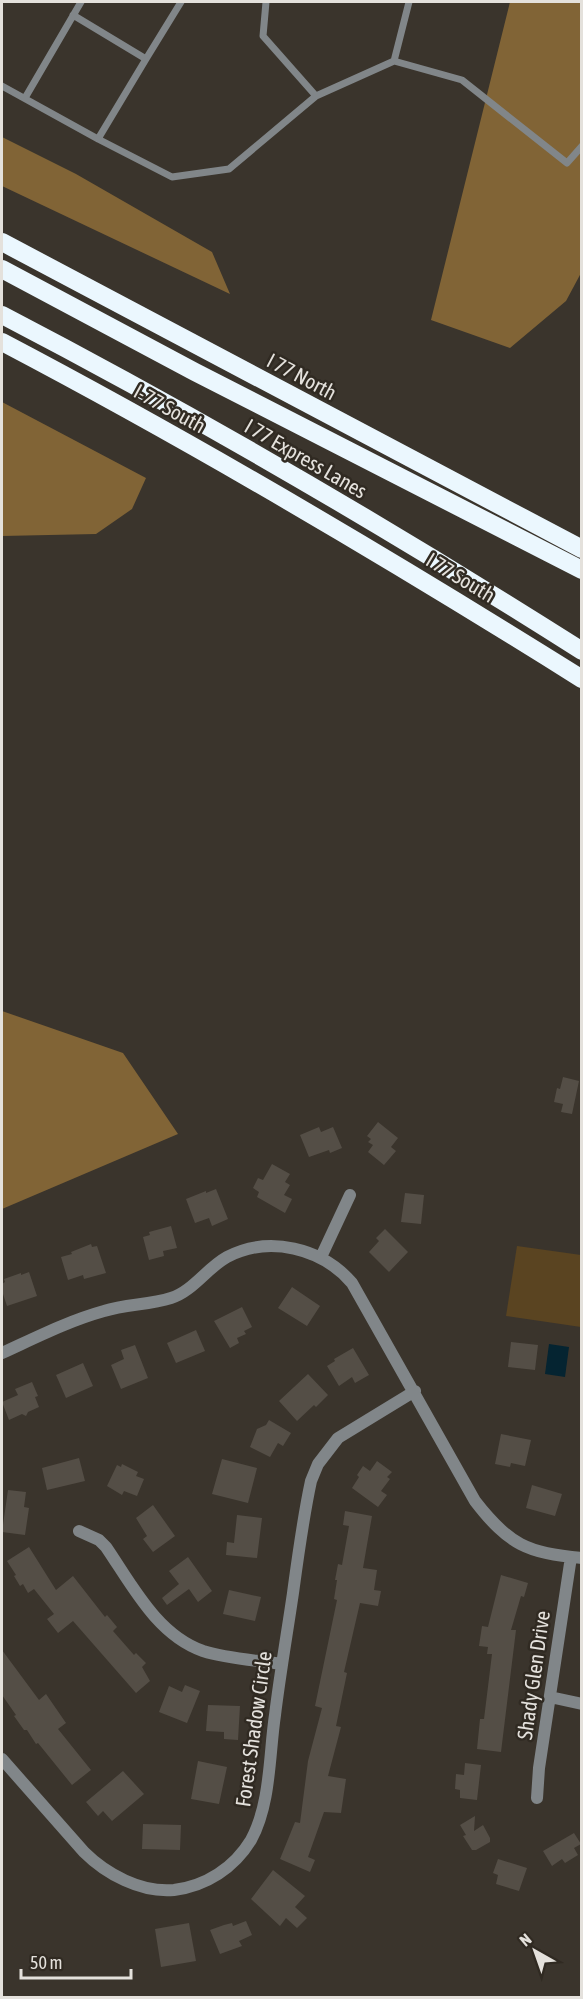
<svg xmlns="http://www.w3.org/2000/svg" width="583" height="1999" font-family="'Asap Condensed',sans-serif">
<style>
.green{fill:#5a4421}
.forest{fill:#816436}
.water{fill:#052431}
.building{fill:#544e46}
.lines{fill:none;stroke-linecap:round;stroke-linejoin:round}
.service{stroke:#818689;stroke-width:7}
.minor{stroke:#818689;stroke-width:12}
.motorway{stroke:#ebf7fe;stroke-width:18}
.labels{text-anchor:middle;dominant-baseline:central;stroke-width:5;stroke-linejoin:round;paint-order:stroke}
.street-label{font-size:21px;fill:#e4e1dc;stroke:#302a22}
</style>
<rect width="100%" height="100%" fill="#3a342c"/>
<path class="green" d="M517 1246 581 1255V1327L506 1316Z"/>
<path class="forest" d="M510 2H581V273L566 301 510 348 431 320Z
M2 137 76 174 212 252 230 294 2 186Z
M2 402 146 478 132 509 96 534 2 536Z
M2 1011 123 1053 178 1134 2 1209Z"/>
<path class="water" d="M549 1344 569 1347 565 1377 545 1374Z"/>
<path class="building" d="M563 1077 579 1081 572 1114 561 1112 563 1104 554 1102 557 1088 560 1089Z
M378 1122 398 1138 391 1147 396 1151 384 1165 368 1152 373 1145 368 1142 371 1139 367 1136Z
M319 1127 321 1132 333 1127 342 1148 330 1153 329 1150 309 1157 300 1135Z
M272 1164 290 1174 285 1182 290 1185 284 1195 292 1199 285 1213 257 1197 259 1192 253 1188 258 1178 263 1180Z
M216 1189 228 1219 212 1226 209 1218 195 1223 186 1199 206 1191V1193Z
M405 1193 424 1195 421 1224 401 1222Z
M171 1226 177 1248 163 1251 164 1256 149 1260 143 1237 150 1235 149 1232Z
M385 1229 408 1252 389 1272 369 1252 379 1241 376 1238Z
M91 1244 92 1247 97 1246 106 1273 84 1279 83 1275 68 1280 61 1257 72 1254 71 1252Z
M29 1272 37 1296 7 1306 2 1291V1284L5 1282 4 1279 21 1273V1275Z
M292 1287 320 1306 307 1326 278 1308Z
M242 1307 252 1327 244 1331 246 1334 237 1338 239 1343 230 1348 214 1321Z
M196 1330 205 1351 176 1363 167 1343Z
M511 1342 538 1345 535 1370 508 1367Z
M135 1345 148 1378 121 1389 111 1365 124 1359 121 1350Z
M353 1348 369 1375 355 1383 352 1377 339 1386 327 1366 335 1361 334 1359Z
M83 1363 93 1386 66 1398 56 1375Z
M308 1374 328 1395 316 1407 314 1405 297 1421 279 1401Z
M32 1382 38 1396 35 1397 39 1407 28 1412 26 1416 22 1414 9 1420 2 1402 18 1395 15 1389Z
M269 1420 291 1433 283 1446 278 1443 270 1457 250 1447 257 1429 266 1425Z
M501 1434 531 1440 525 1466 511 1463 510 1467 495 1464Z
M79 1458 85 1481 47 1490 42 1468Z
M222 1459 257 1468 248 1503 212 1494Z
M377 1461 392 1472 387 1477 390 1479 381 1491 387 1495 378 1507 352 1488 359 1477 357 1475 363 1466 370 1471Z
M122 1464 138 1472 136 1476 144 1479 137 1496 124 1491 122 1495 107 1486 117 1465 121 1467Z
M532 1485 562 1494 555 1516 526 1508Z
M8 1490 26 1492 24 1507 29 1508 25 1535 2 1532Z
M153 1505 175 1536 153 1552 143 1539 147 1536 136 1518Z
M345 1511 372 1516 363 1568 377 1570 374 1590 381 1591 378 1606 360 1603 344 1672 347 1673 336 1726 341 1727 328 1776 346 1779 341 1813 324 1812 308 1857 315 1860 310 1872 280 1859 295 1822 300 1823 308 1761 322 1708 315 1706 337 1600 334 1599 337 1580H335L338 1564 342 1565 349 1526 343 1525Z
M237 1515 262 1518 257 1558 226 1555 227 1542 234 1543Z
M29 1547 56 1590 73 1576 105 1617 107 1615 117 1627 113 1631 134 1655 136 1653 146 1663 142 1667 150 1681 136 1693 73 1621 58 1633 47 1619 54 1614 34 1589 28 1593 23 1584 20 1586 14 1576 16 1575 7 1561Z
M188 1557 212 1591 198 1602 189 1589 167 1605 162 1598 179 1584 169 1571Z
M501 1575 528 1583 524 1597 521 1596 511 1630H516L501 1752 477 1749 480 1719H484L492 1654H487L488 1647 479 1646 482 1626 488 1627Z
M229 1590 261 1597 255 1621 223 1614Z
M2 1650 39 1700 46 1694 66 1723 58 1729 91 1770 72 1785 38 1743 36 1744 27 1730H24L14 1716 16 1715 2 1695Z
M185 1685 200 1691 187 1723 159 1712 169 1686 182 1692Z
M208 1705 240 1706 238 1740 224 1739V1732L206 1731Z
M198 1761 227 1767 219 1804 191 1799Z
M465 1763 481 1765 477 1800 460 1798V1790L455 1789 456 1774 464 1775Z
M123 1771 144 1794 112 1821 103 1811 98 1816 86 1802Z
M475 1816 474 1831 483 1825 490 1838V1842L476 1850H472L463 1836 466 1835 460 1825Z
M143 1824 181 1825 180 1850 142 1849Z
M574 1833 581 1844 574 1848 578 1855 565 1863 562 1859 552 1866 543 1851Z
M498 1859 527 1868 519 1891 496 1884 498 1875 493 1873Z
M273 1870 305 1896 295 1907 307 1918 297 1928 286 1918 280 1926 251 1899Z
M246 1921 252 1935 239 1941 242 1946 220 1954 210 1930 224 1925 232 1923 233 1926Z
M189 1923 196 1961 161 1967 155 1929Z"/>
<g class="lines">
<path class="service" d="M266 2 263 36 316 96
M73 15 146 59 98 139
M146 59 181 2
M394 61 409 2
M2 86 98 139 172 177 229 169 316 96 394 61 462 80 567 163 582 146
M25 98 81 2"/>
<path class="minor" d="M321 1257 350 1195
M2 1353C35 1338 68 1321 104 1311 126 1304 149 1305 171 1298 193 1291 207 1268 227 1257 269 1235 322 1248 352 1283L475 1501C509 1545 527 1553 582 1558
M79 1531 99 1540 106 1547C132 1585 157 1635 203 1651 228 1659 256 1660 281 1664
M550 1697 582 1704
M2 1759 84 1852C106 1874 141 1893 174 1890 206 1886 234 1868 251 1840 271 1803 269 1755 275 1715 280 1674 287 1634 293 1593 298 1556 303 1518 311 1481L318 1464 338 1438 415 1391
M537 1798 539 1768 571 1557"/>
<path class="motorway" d="M2 242 582 549
M2 269 195 372 582 570
M2 315C200 418 393 531 582 651
M2 342C200 446 392 560 582 679"/>
</g>
<g class="labels">
<g class="street-label">
<text transform="translate(302 376) rotate(28)">I 77 North</text>
<text transform="translate(170 408) rotate(29)">I-77 South</text>
<text transform="translate(306 458) rotate(30)">I 77 Express Lanes</text>
<text transform="translate(461 577) rotate(31)">I 77 South</text>
<text transform="translate(533 1675) rotate(-82)">Shady Glen Drive</text>
<text transform="translate(253 1729) rotate(-82)">Forest Shadow Circle</text>
</g>
</g>
<rect width="583" height="1999" fill="none" stroke="#e4e1dc" stroke-width="6"/>
<g transform="translate(535 1951) rotate(320)" stroke="#302a22" stroke-width="4.5" paint-order="stroke">
<path d="M0-4.5L10 22L0 15L-10 22Z" fill="#e4e1dc"/>
<text y="-9" font-size="16" font-weight="bold" text-anchor="middle" fill="#e4e1dc">N</text>
</g>
<path d="M21 1969v9h110v-9" fill="none" stroke="#e4e1dc" stroke-width="3"/>
<text x="30" y="1969" font-size="18" fill="#e4e1dc" stroke="#302a22" stroke-width="4.5" paint-order="stroke">50 m</text>
</svg>
